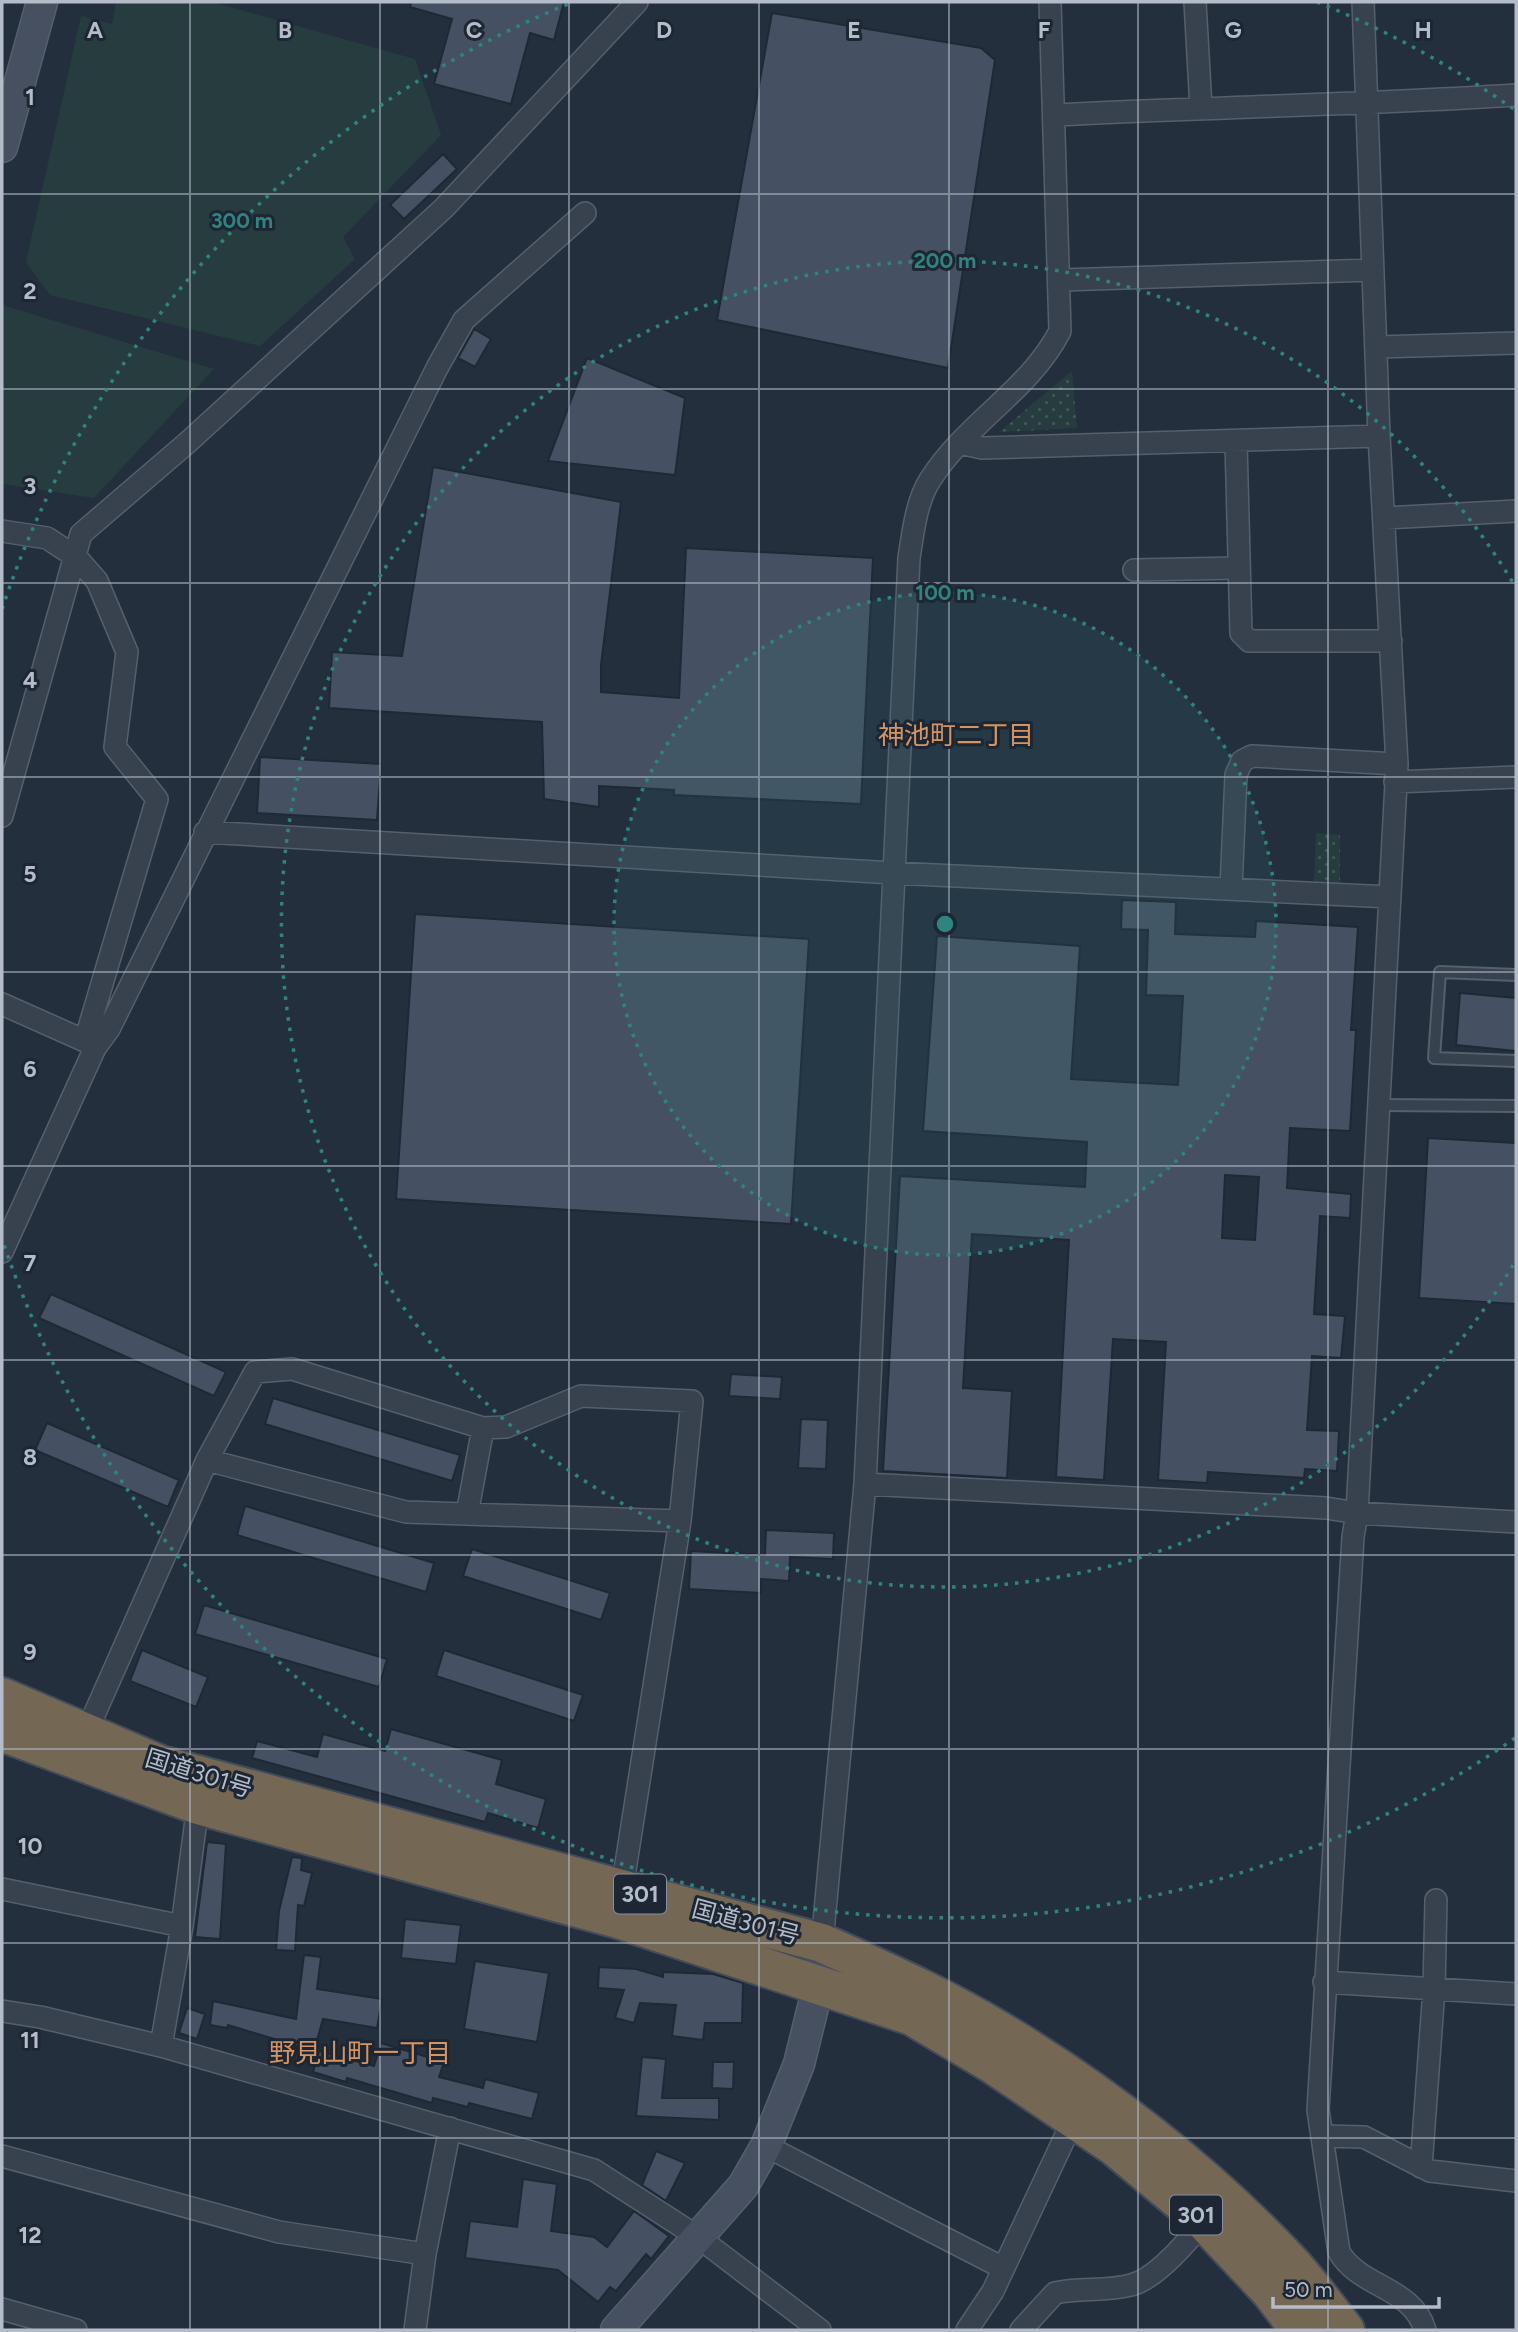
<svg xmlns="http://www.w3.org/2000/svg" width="1518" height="2332" font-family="Figtree,'Noto Sans JP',sans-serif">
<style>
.grass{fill:#263c3f}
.park{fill:url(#park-dots)}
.building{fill:#455162;stroke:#1f2835;stroke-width:2;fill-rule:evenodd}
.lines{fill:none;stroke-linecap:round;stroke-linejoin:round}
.lane-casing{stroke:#565f6c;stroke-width:14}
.street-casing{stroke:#565f6c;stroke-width:24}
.secondary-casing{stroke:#565f6c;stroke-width:33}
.highway-casing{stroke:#434c59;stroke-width:42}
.lane{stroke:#38414e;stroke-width:10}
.street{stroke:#38414e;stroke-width:21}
.secondary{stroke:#465061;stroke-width:30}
.highway{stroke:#746855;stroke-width:38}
.grid{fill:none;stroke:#b4bcc9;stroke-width:2;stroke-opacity:0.55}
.ring{fill:none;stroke:#308480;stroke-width:3.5;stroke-dasharray:3.5 7}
.labels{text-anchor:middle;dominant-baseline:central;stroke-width:6;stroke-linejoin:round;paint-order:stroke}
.shield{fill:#1d2633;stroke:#878f9c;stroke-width:2}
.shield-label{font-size:23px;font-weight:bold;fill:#b4bcc9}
.street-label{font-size:24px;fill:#b4bcc9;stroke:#1d2633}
.neighbourhood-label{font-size:26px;fill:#d59563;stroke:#1d2633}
.grid-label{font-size:23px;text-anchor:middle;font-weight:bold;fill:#b4bcc9;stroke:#1d2633;stroke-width:6;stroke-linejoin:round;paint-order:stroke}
.centre{fill:#308480;stroke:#1d2633;stroke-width:3.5}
.ring-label{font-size:21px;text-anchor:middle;font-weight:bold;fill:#308480;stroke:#1d2633;stroke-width:6;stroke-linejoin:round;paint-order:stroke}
</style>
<defs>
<pattern id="park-dots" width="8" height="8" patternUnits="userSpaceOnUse" patternTransform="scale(1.75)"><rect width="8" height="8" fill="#263c3f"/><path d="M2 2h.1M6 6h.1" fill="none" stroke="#435659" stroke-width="1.8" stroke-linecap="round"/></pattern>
</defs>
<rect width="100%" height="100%" fill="#242f3e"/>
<path class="grass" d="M116 2H212L415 59 441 135 343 237 355 259 260 346 50 295 26 262 81 16 112 24Z
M2 305 214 369 94 498 2 484Z"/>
<path class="park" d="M1072 371 1077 428 999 432Z
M1316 833 1340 835V887L1314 885Z"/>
<path class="building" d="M411 2H564L554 40 530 33 511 104 434 84 452 19 410 7Z
M772 13 981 48 995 60 948 368 717 320Z
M443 154 457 169 404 219 390 205Z
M474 329 491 339 475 367 458 358Z
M587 358 685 398 675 475 548 461Z
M433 467 621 502 601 665V692L679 698 686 548 873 558 861 804 674 795V790L599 786V807L544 799 542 722 329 708 332 652 402 656Z
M260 757 381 764 377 820 257 813Z
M1122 900 1176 902 1175 934 1255 937 1256 921 1358 927 1351 1030H1356L1350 1131 1290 1128 1287 1188 1351 1194 1350 1218 1320 1216 1314 1314 1345 1316 1341 1358 1312 1356 1307 1430 1339 1431 1337 1471 1305 1469 1304 1478 1208 1472 1207 1483 1158 1480 1166 1342 1113 1339 1104 1480 1056 1477 1069 1240 972 1234 963 1388 1012 1391 1007 1478 883 1471 900 1176 1085 1187 1087 1142 923 1131 937 936 1080 946 1071 1079 1178 1085 1183 996 1146 995 1148 930 1121 929ZM1225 1175 1259 1177 1255 1240 1222 1238Z
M415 914 809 939 791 1224 396 1199Z
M1460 993 1516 998V1051L1456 1045Z
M1428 1138 1516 1143V1304L1419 1298Z
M51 1294 226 1372 214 1396 39 1318Z
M731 1374 782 1377 780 1399 729 1396Z
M273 1398 460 1455 452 1481 265 1424Z
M801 1419 828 1420 826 1469 798 1468Z
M47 1423 179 1480 168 1507 35 1450Z
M245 1506 434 1563 426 1592 237 1535Z
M766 1530 834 1533 833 1559 790 1557 789 1581 761 1579V1593L689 1589 691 1551 765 1555Z
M472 1549 610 1593 601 1620 463 1576Z
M204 1605 387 1659 379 1687 195 1634Z
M142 1650 208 1677 196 1707 130 1681Z
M444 1650 583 1695 574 1721 436 1676Z
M391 1729 502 1760 496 1784 546 1799 538 1828 488 1813 485 1822 252 1758 257 1741 317 1757 323 1734 385 1751Z
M207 1842 226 1844 220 1939 195 1937Z
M292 1857 302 1858 301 1870 312 1873 304 1906 298 1905 295 1951 276 1950 279 1911Z
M405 1919 461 1925 456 1964 401 1958Z
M304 1955 321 1957 317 1989 382 1999 377 2028 323 2019 314 2051 228 2025 227 2028 210 2025 213 2001 296 2019Z
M475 1961 549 1973 537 2042 464 2029Z
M599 1967 636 1969 663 1977V1972L713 1974 743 1983 742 2023H705L703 2040 672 2036 676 2005 640 2003 634 2023 615 2018 624 1990 598 1988Z
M187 2008 205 2014 197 2039 179 2033Z
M381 2043 444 2062 439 2077 483 2088 485 2079 539 2093 532 2119 469 2103 468 2107 433 2098 432 2103 347 2078 346 2082 313 2072 319 2051 374 2066Z
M642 2057 666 2059 662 2098H719V2120L636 2116Z
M713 2062H734L733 2089 712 2088Z
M656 2151 685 2163 666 2201 642 2185Z
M523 2179 557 2184 551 2231 594 2237 607 2247 634 2211 669 2236 651 2259 646 2254 616 2291 610 2287 598 2302 558 2270 465 2258 470 2221 517 2227Z"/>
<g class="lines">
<defs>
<path id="lane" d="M1516 975 1440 972 1434 1058 1516 1061
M1380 1105 1516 1106"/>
<path id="street" d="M1195 2 1201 108
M1363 2 1379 436 1397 764 1357 1513 1353 1537 1318 2110 1339 2252C1360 2288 1413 2287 1425 2330
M1054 115C1208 107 1362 105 1516 95
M1061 280 1373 270
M1378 347 1516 343
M1236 442 1241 633 1249 641H1391
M960 443 982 448 1379 436
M1385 518 1516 511
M2 531 47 538 76 557 97 581 127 652 115 747 157 799 85 1041
M1134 570 1239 568
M1395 782 1516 777
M2 816 81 534 187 443 444 208 637 2
M205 832 893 873 1390 897
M1231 888 1236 775 1242 761 1252 756 1397 764
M2 1004 85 1041 95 1048
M2 1252 95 1048 109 1029 437 368 464 320 585 213
M207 1460 255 1372 292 1369 483 1428 506 1427 581 1396 692 1401 680 1521 622 1889
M865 1484 1326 1508 1357 1513 1516 1522
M467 1514 483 1428
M86 1733 207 1460 406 1512 680 1521
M2 1889 182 1926
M822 1943 865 1484 909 558C913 533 916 502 930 480 965 424 1030 390 1060 331L1050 2
M1324 1982 1516 1994
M2 2011 40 2017 161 2046 594 2170 698 2237 820 2330
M161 2046 182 1926 198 1805
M1322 2136 1364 2137 1430 2171 1516 2181
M766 2146 1003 2268
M2 2156 279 2232 425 2254
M1421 2167 1434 1989 1436 1900
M2 2309 76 2330
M415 2330 425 2254 450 2128
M967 2330 993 2291 1074 2118
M1021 2330 1055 2293C1079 2287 1106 2292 1131 2285 1156 2279 1188 2241 1204 2221"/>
<path id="secondary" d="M2 147 42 2
M616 2330 743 2186 766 2146 799 2064 818 1987 822 1943"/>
<path id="highway" d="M2 1697 161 1765 822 1943C882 1970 942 1996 998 2030 1101 2091 1206 2173 1288 2260 1309 2282 1326 2307 1345 2330
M2 1732 198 1805 618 1919 912 2016 994 2065 1114 2146 1204 2221 1270 2291 1300 2330"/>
</defs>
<use href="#lane" class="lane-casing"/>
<use href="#street" class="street-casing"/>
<use href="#secondary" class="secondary-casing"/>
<use href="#highway" class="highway-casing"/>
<use href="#lane" class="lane"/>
<use href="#street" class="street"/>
<use href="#secondary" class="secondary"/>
<use href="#highway" class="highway"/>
</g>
<path class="grid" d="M190 2V2330M380 2V2330M569 2V2330M759 2V2330M949 2V2330M1138 2V2330M1328 2V2330M2 194H1516M2 389H1516M2 583H1516M2 777H1516M2 972H1516M2 1166H1516M2 1360H1516M2 1555H1516M2 1749H1516M2 1943H1516M2 2138H1516"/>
<circle cx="945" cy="924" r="331" fill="#308480" fill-opacity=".12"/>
<g class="ring">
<circle cx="945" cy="924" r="331"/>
<path d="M1513 1265A663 663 0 1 1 1513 583"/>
<path d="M1515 1738A994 994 0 0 1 2 1239M2 609A994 994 0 0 1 573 2M1317 2A994 994 0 0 1 1515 110"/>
</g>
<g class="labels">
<g class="shield">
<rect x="614" y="1874.5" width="52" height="39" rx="5"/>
<rect x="1170" y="2195.5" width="52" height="39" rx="5"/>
</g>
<g class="shield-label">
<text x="640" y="1894">301</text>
<text x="1196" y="2215">301</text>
</g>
<g class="street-label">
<text transform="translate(199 1773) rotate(17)">国道301号</text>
<text transform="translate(746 1922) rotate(15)">国道301号</text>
</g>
<g class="neighbourhood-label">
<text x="956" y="735">神池町二丁目</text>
<text x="360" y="2053">野見山町一丁目</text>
</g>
</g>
<g class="grid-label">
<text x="95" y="38">A</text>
<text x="285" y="38">B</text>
<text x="474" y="38">C</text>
<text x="664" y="38">D</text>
<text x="854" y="38">E</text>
<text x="1044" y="38">F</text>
<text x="1233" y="38">G</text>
<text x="1423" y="38">H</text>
<text x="30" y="105">1</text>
<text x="30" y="299">2</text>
<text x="30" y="494">3</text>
<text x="30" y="688">4</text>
<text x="30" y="882">5</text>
<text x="30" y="1077">6</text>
<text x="30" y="1271">7</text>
<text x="30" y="1465">8</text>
<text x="30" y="1660">9</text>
<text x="30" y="1854">10</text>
<text x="30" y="2048">11</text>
<text x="30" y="2243">12</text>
</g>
<circle cx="945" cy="924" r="10" class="centre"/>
<g class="ring-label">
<text x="242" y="228">300 m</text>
<text x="945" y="268">200 m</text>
<text x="945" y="600">100 m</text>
</g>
<rect width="1518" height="2332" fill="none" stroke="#b4bcc9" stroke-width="7"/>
<path d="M1273 2297v10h166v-10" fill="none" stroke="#b4bcc9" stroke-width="3.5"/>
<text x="1284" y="2297" font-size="21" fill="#b4bcc9" stroke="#1d2633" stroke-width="5" paint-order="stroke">50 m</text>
</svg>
